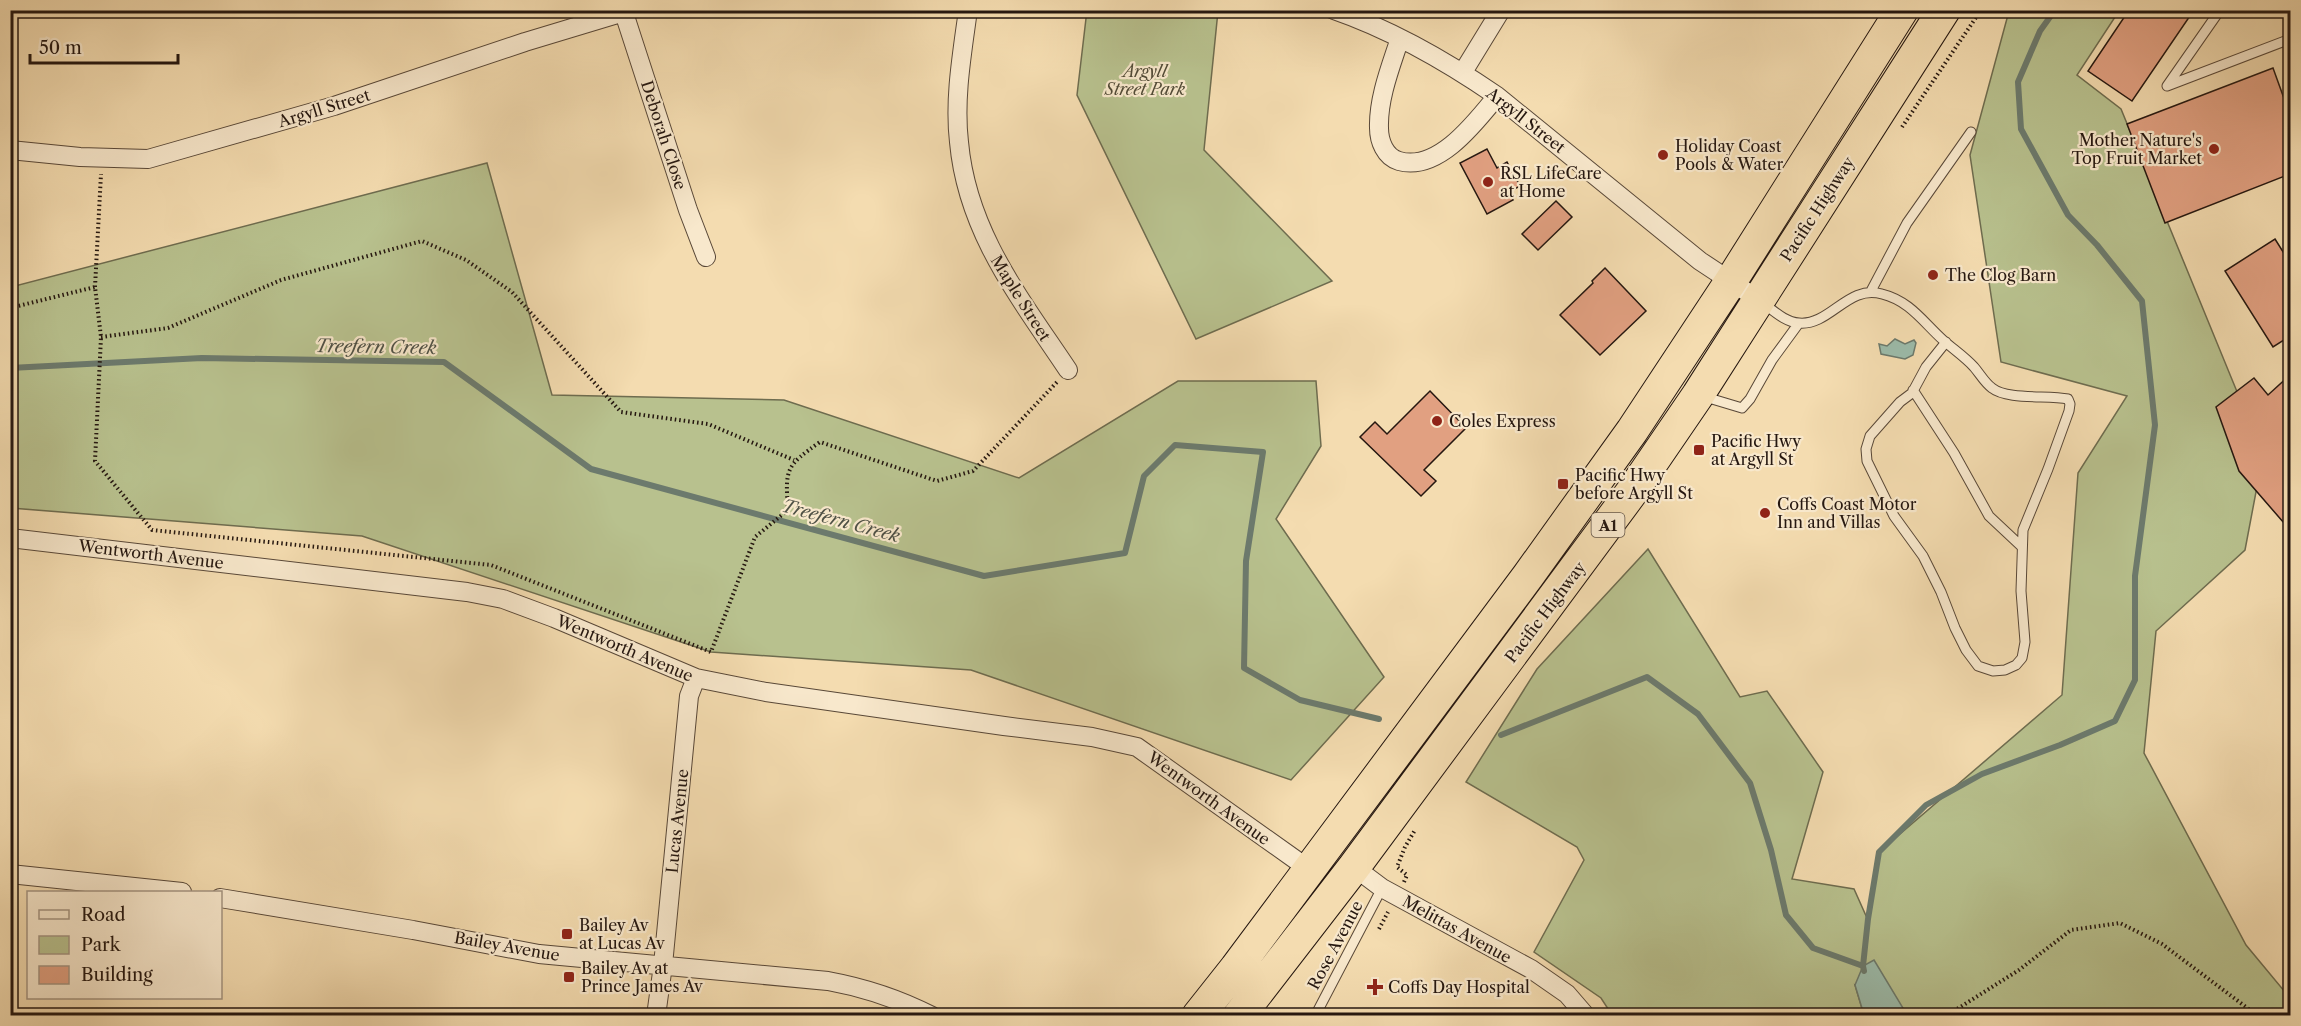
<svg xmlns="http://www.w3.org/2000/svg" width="2301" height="1026" font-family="'Libre Caslon Text',serif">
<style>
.green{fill:#b8c18e;stroke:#6e6c4f;stroke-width:1.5}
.water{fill:#9cbcab;stroke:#6c7a6d;stroke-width:1.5}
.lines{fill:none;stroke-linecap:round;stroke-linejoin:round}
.stream{stroke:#6c7a6d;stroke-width:6}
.building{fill:#e1a081;stroke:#251710;stroke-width:1.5}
.lane-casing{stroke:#594838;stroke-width:11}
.street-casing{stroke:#594838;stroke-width:20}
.highway-casing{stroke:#251710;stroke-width:34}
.path{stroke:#251710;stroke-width:4;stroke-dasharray:1.5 3;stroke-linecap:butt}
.lane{stroke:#f8e8cc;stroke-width:9}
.street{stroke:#f8e8cc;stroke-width:18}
.highway{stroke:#f4dcb0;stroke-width:32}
.poi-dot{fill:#8f2418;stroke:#f8e8cc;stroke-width:2}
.labels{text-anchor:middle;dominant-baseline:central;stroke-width:4.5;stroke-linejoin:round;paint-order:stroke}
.shield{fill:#f8e8cc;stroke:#645648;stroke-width:1.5}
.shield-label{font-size:15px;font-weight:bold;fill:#251710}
.park-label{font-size:16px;font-style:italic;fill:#514a36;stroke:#f8e8cc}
.street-label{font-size:16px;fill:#251710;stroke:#f8e8cc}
.poi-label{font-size:16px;fill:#251710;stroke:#f8e8cc;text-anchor:start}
.water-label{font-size:18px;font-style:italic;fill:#4f5146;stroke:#f8e8cc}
</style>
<rect width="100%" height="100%" fill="#f4dcb0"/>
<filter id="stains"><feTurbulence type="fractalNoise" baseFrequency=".00333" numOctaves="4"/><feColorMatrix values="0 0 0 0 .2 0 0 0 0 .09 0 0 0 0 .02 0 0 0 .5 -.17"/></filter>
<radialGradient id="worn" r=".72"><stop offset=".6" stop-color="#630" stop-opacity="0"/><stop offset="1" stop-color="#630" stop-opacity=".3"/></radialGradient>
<path class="green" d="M1087 10 1218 11 1204 150 1332 281 1196 339 1077 95Z
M2009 11H2119L2077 75 2121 109 2263 455 2245 550 2156 631 2144 753 2246 945 2290 998V1015H1907L1855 985 1864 1015H1612L1601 998 1534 952 1584 860 1577 847 1466 782 1537 669 1648 549 1740 697 1767 691 1823 772 1792 879 1854 889 1867 918 1879 852 2062 695 2078 473 2127 396 2001 362 1970 155Z
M487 163 552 395 784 400 1019 478 1178 381H1316L1321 446 1276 519 1384 677 1291 780 971 670 711 652 362 536 11 508V287Z"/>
<path class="water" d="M1895 339 1905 344 1914 340 1916 343 1913 355 1905 359 1881 354 1879 344 1887 346Z
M1874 960 1906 1013 1907 1015H1864L1855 985 1863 966Z"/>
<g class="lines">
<path class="stream" d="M10 368 202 358 444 362 591 469 984 576 1125 553 1144 476 1175 445 1263 452 1246 561 1244 668 1300 700 1379 719
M1501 735 1647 677 1698 714 1750 783 1771 850 1786 915 1813 948 1863 966
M1864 971 1863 966 1868 919 1879 852 1926 805 1982 774 2060 745 2115 721 2135 680V576L2155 425 2142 301 2097 245 2068 215 2021 129 2018 82 2040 31 2055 10"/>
</g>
<path class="building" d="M2129 10H2194L2132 101 2088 71Z
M2273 68 2290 115V174L2165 223 2127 124Z
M1487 149 1497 168 1507 162 1520 186 1509 192 1513 200 1487 214 1460 163Z
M1556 201 1572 217 1538 250 1522 234Z
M2275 239 2290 263V336L2273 347 2225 271Z
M1605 268 1646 311 1600 355 1560 315 1593 283 1592 281Z
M2290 375V530L2239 471 2216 407 2254 378 2268 395Z
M1430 391 1466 428 1424 470 1436 481 1421 496 1360 437 1375 422 1387 434Z"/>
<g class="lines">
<defs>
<path id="lane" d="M2220 10 2167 86 2290 39
M1871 291 1907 223 1971 132
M1763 303C1774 311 1785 322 1799 323 1830 326 1848 284 1882 294 1910 301 1923 322 1943 340 1953 349 1965 357 1974 367 1980 374 1985 383 1992 388 2007 400 2047 395 2068 399L2070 404 2069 411 2048 469 2023 530 2021 591 2025 642 2022 658 2016 665 2005 670 1993 671 1978 666 1966 650 1955 628 1941 592 1923 556 1894 516 1867 461 1866 449 1870 436 1900 402 1912 393 1926 367 1946 342
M1913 390 1954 453 1989 516 2021 546
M1702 396 1742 408 1750 399 1772 360 1799 323
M1315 1016 1382 888"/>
<path id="street" d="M968 10C962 54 954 99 959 142 967 232 1020 298 1068 370
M1334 10C1392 30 1446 61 1497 96L1700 261 1759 300
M624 13 688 210 706 257
M1400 38C1391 66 1378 98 1379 128 1379 141 1385 157 1399 161 1438 172 1475 123 1497 96
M1463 72 1501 10
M10 150 80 157 148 159 334 106 525 42 631 10
M10 538 467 592 503 599 554 618 696 678 766 692 1004 726 1092 737 1137 747 1310 870
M1354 867 1382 888 1531 969 1567 994 1586 1016
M10 874 182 892
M220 898 413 930 539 954 828 981C866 988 897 998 932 1016
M656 1016 663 965 689 696 696 678"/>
<path id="highway" d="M1198 1016 1236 968 1528 576 1632 431 1731 281 1902 10
M1239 1016 1354 867 1631 493 1698 395 1944 10"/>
</defs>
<use href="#lane" class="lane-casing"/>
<use href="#street" class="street-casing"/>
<use href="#highway" class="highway-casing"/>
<path class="path" d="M1902 127 1981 10
M95 287 101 174
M10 308 95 287 101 337 95 461 152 530 491 565 711 652 755 537 788 510C785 468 786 466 820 442L937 481 973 471 1057 382
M101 337 168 328 281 280 422 241 466 260 512 292 621 412 708 424 794 460
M1404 882 1407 875 1397 867 1405 847 1415 830
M1379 929 1388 912
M1946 1016 2019 970 2071 930 2120 923 2162 944 2258 1016"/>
<use href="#lane" class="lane"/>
<use href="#street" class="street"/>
<use href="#highway" class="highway"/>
</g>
<g class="poi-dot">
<circle cx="2214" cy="149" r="6"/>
<circle cx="1663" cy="155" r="6"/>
<circle cx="1488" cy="182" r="6"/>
<circle cx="1933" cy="275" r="6"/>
<circle cx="1437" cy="421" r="6"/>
<rect x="1693" y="444" width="12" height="12" rx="3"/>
<rect x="1557" y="478" width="12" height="12" rx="3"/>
<circle cx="1765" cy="513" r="6"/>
<rect x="561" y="928" width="12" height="12" rx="3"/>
<rect x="563" y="971" width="12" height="12" rx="3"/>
<path d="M1372 978h6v6h6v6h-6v6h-6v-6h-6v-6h6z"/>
</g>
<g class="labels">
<rect class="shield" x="1591.5" y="513" width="33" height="24" rx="4.5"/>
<g class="shield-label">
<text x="1608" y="525">A1</text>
</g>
<g class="park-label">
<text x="1145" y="71">Argyll<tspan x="1145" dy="18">Street Park</tspan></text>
</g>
<g class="street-label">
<text transform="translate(324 108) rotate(-17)">Argyll Street</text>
<text transform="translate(1526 120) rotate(38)">Argyll Street</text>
<text transform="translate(664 135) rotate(72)">Deborah Close</text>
<text transform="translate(1817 209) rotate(-57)">Pacific Highway</text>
<text transform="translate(1021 298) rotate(58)">Maple Street</text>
<text transform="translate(151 554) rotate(7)">Wentworth Avenue</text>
<text transform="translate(1545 612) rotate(-53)">Pacific Highway</text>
<text transform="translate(625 648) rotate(23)">Wentworth Avenue</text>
<text transform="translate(1209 798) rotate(36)">Wentworth Avenue</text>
<text transform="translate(677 821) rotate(-84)">Lucas Avenue</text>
<text transform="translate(1457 929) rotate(29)">Melittas Avenue</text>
<text transform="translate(1335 945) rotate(-62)">Rose Avenue</text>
<text transform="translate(507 946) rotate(10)">Bailey Avenue</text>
</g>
<g class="poi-label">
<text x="2202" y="140" text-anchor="end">Mother Nature's<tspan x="2202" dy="18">Top Fruit Market</tspan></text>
<text x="1675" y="146">Holiday Coast<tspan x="1675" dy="18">Pools &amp; Water</tspan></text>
<text x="1500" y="173">RSL LifeCare<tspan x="1500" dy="18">at Home</tspan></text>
<text x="1945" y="275">The Clog Barn</text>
<text x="1449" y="421">Coles Express</text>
<text x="1711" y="441">Pacific Hwy<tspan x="1711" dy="18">at Argyll St</tspan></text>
<text x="1575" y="475">Pacific Hwy<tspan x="1575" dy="18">before Argyll St</tspan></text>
<text x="1777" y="504">Coffs Coast Motor<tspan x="1777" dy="18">Inn and Villas</tspan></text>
<text x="579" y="925">Bailey Av<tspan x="579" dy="18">at Lucas Av</tspan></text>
<text x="581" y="968">Bailey Av at<tspan x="581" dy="18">Prince James Av</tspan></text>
<text x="1388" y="987">Coffs Day Hospital</text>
</g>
<g class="water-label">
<text transform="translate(376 347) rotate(1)">Treefern Creek</text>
<text transform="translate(841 521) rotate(15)">Treefern Creek</text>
</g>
</g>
<rect width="2301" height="1026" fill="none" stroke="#f4dcb0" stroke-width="36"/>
<rect x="12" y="12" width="2277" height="1002" fill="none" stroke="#251710" stroke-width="3"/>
<rect x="18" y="18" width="2265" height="990" fill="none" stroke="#251710" stroke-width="1.5"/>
<rect x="27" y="891" width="195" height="108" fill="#f8e8cc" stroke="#a49481" stroke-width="1.5"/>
<rect x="39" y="910" width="30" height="9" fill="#f8e8cc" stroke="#a49481" stroke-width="1.5"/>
<text x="81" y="921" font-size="18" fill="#251710">Road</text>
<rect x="39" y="936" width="30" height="18" fill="#b8c18e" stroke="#a49481" stroke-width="1.5"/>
<text x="81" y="951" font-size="18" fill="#251710">Park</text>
<rect x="39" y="966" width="30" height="18" fill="#e1a081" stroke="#a49481" stroke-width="1.5"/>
<text x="81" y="981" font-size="18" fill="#251710">Building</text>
<path d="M30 54v9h148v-9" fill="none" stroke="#251710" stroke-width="3"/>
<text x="39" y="54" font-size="18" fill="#251710" stroke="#f8e8cc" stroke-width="4.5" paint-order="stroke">50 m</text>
<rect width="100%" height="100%" filter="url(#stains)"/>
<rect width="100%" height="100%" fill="url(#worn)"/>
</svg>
